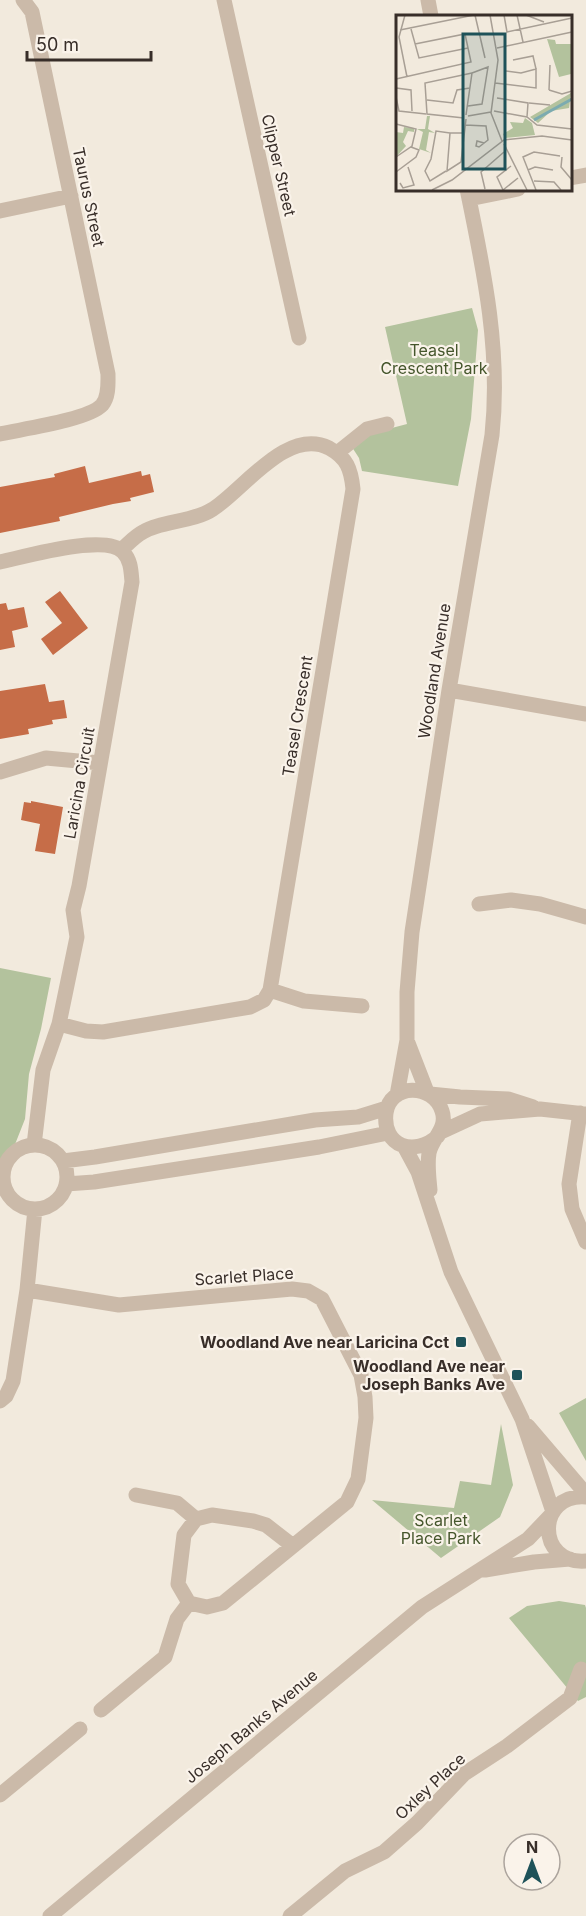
<svg xmlns="http://www.w3.org/2000/svg" width="586" height="1916" font-family="Inter,sans-serif">
<style>
.green{fill:#b3c29d}
.building{fill:#c66d48}
.lines{fill:none;stroke-linecap:round;stroke-linejoin:round}
.minor{stroke:#cbbaa9;stroke-width:15}
.poi-dot{fill:#1e5259;stroke:#faf3ea;stroke-width:2}
.labels{text-anchor:middle;dominant-baseline:central;stroke-width:4.5;stroke-linejoin:round;paint-order:stroke}
.street-label{font-size:16px;fill:#382e29;stroke:#faf3ea}
.park-label{font-size:16px;fill:#45562c;stroke:#faf3ea}
.poi-label{font-size:16px;font-weight:bold;fill:#382e29;stroke:#faf3ea;text-anchor:end}
.inset-river{fill:none;stroke:#7cabb0;stroke-width:3}
.inset-road{fill:none;stroke:#a89f95;stroke-width:1.5}
.view{fill:#1e5259;fill-opacity:0.15;stroke:#1e5259;stroke-width:3}
.inset-edge{fill:none;stroke:#382e29;stroke-width:3}
</style>
<rect width="100%" height="100%" fill="#f2eadd"/>
<path class="green" d="M472 308 478 330 471 419 458 486 362 471 359 458 350 444 369 434 407 424 385 327Z
M0 968 51 978 41 1029 29 1074 25 1119 12 1152 0 1161Z
M586 1398V1461L559 1413Z
M501 1424 513 1485 500 1517 441 1558 372 1500 454 1508 460 1481 491 1485Z
M559 1601 585 1605 586 1608V1697L578 1701 509 1618 527 1606Z"/>
<path class="building" d="M85 466 89 483 141 471 142 476 150 474 154 492 130 498 131 501 113 504 59 517 60 521 0 533V487L55 477 54 474Z
M60 591 88 628 53 655 41 639 62 623 45 602Z
M6 603 8 610 24 607 28 627 12 631 15 647 0 650V604Z
M45 684 49 702 64 700 67 718 52 720 53 724 28 729 29 734 0 739V691Z
M31 801 63 807 55 854 35 851 40 824 21 820 24 802 31 803Z"/>
<g class="lines">
<path class="minor" d="M224 0 299 338
M428 0 431 16
M570 178 586 175
M469 199 518 189
M0 211 71 196
M0 434C22 429 88 420 102 405 109 397 108 383 108 374L32 12 23 0
M337 453 367 429 387 424
M0 562C24 557 106 533 123 552 131 560 131 571 132 582L79 886 73 910 77 937 59 1024 43 1070 34 1145
M449 690 586 714
M0 772 46 758 100 763
M479 904 511 900 540 904 586 917
M270 990 304 1001 362 1006
M59 1024 86 1031 103 1032 250 1007 264 1000 270 990 353 489C351 469 347 458 329 448 287 427 244 489 213 509 194 522 160 521 143 532 135 536 128 544 121 550
M408 1043 427 1092
M430 1094 460 1097 508 1099 533 1107
M397 1095 407 1040V992L412 932 449 690 492 435C501 351 484 271 467 189
M580 1113 569 1184 572 1209 586 1242
M441 1132 480 1114 540 1109 586 1114
M3 1177a32 32 0 1 1 64 0a32 32 0 1 1-64 0Z
M404 1146 418 1172 451 1272 522 1419 553 1512
M63 1161 95 1157 315 1120 358 1117 387 1108
M66 1184 94 1182 319 1147 388 1133
M430 1190C429 1178 427 1165 429 1153 432 1138 448 1128 442 1111 433 1083 390 1083 386 1113 382 1147 415 1157 438 1136
M27 1290 119 1305 292 1289 308 1291 322 1299 361 1375 365 1397 366 1418 358 1479 347 1502 223 1603 207 1607 189 1603 178 1584 184 1535 196 1519 212 1515 253 1521 266 1525 293 1546
M0 1401 6 1396 13 1381 27 1290 35 1209
M528 1426 586 1494
M136 1495 177 1503 196 1519
M586 1497C536 1493 536 1565 586 1561
M485 1570 534 1562 570 1559
M101 1710 165 1657 177 1619 189 1603
M0 1795 80 1729
M50 1916 422 1607 528 1539 551 1515
M290 1916 345 1871 384 1852 417 1823 464 1774 507 1746 570 1698 581 1669"/>
</g>
<g class="poi-dot">
<rect x="455" y="1336" width="12" height="12" rx="3"/>
<rect x="511" y="1369" width="12" height="12" rx="3"/>
</g>
<g class="labels">
<g class="street-label">
<text transform="translate(279 165) rotate(77)">Clipper Street</text>
<text transform="translate(89 197) rotate(78)">Taurus Street</text>
<text transform="translate(434 671) rotate(-81)">Woodland Avenue</text>
<text transform="translate(297 716) rotate(-81)">Teasel Crescent</text>
<text transform="translate(79 783) rotate(-80)">Laricina Circuit</text>
<text transform="translate(244 1276) rotate(-4)">Scarlet Place</text>
<text transform="translate(251 1726) rotate(-40)">Joseph Banks Avenue</text>
<text transform="translate(430 1786) rotate(-43)">Oxley Place</text>
</g>
<g class="park-label">
<text x="434" y="350">Teasel<tspan x="434" dy="18">Crescent Park</tspan></text>
<text x="441" y="1520">Scarlet<tspan x="441" dy="18">Place Park</tspan></text>
</g>
<g class="poi-label">
<text x="449" y="1342">Woodland Ave near Laricina Cct</text>
<text x="505" y="1366">Woodland Ave near<tspan x="505" dy="18">Joseph Banks Ave</tspan></text>
</g>
</g>
<g transform="translate(396 15)">
<rect width="176" height="176" fill="#f2eadd"/>
<path d="M151 24 159 25 160 29H175V59L163 62ZM175 78 173 93 155 96 142 108 134 102ZM31 101H34L32 114 39 118 33 117 30 135 35 138 23 134 27 117 21 114H29ZM129 103 136 108 139 120 109 123 107 119 117 113 114 107 127 108ZM8 112 18 113V117L12 116 7 127 10 131 0 142V117L7 118Z" fill="#b3c29d"/>
<path class="inset-river" d="M138 105 176 84"/>
<path class="inset-road" d="M9 0 3 22 11 62M79 0 89 43M94 0 102 45 95 98 106 126M108 0 111 17 176 3M121 0 127 27M130 0 148 7M15 14 23 43 72 33M4 15 78 0M101 33 176 17M117 45 137 41 140 54M0 64 75 47 69 19 19 29M99 68 140 73V54L125 58 110 56M0 73 15 75 16 96M153 75 154 50M153 75 166 79 176 76M0 82 3 96 30 99M101 83 132 88 131 102M31 85 57 88 61 75 74 73M133 88 154 90M72 91 86 89 92 52 76 58M98 96 131 102 141 110 176 114M72 101 95 97M68 103 31 99 29 68 76 58 70 100M0 109 20 114 16 131 0 142M69 110 90 111 92 125 83 132 80 131 81 126 88 128M67 118H54L51 156 65 147 70 104M108 129 131 175M166 142 165 152 176 165M132 155 139 152 157 155M50 156 34 166 29 156 35 144 40 116 54 118M0 157 20 142 23 135 15 132M138 166 158 167 165 175M4 168 7 173 18 170 12 152M89 174 85 157 108 137M36 175 56 165 108 125 146 121 176 125M107 175 101 162 115 151M107 175 122 163M140 175 127 142 138 137 164 141"/>
<path class="view" d="M67 19H109V154H67Z"/>
<rect width="176" height="176" class="inset-edge"/>
</g>
<g transform="translate(532 1862)"><circle r="28" fill="#faf3ea" stroke="#aca49d" stroke-width="1.5"/>
<path d="M0-4.5L10 22L0 15L-10 22Z" fill="#1e5259"/>
<text y="-9" font-size="16" font-weight="bold" text-anchor="middle" fill="#382e29">N</text>
</g>
<path d="M27 51v9h124v-9" fill="none" stroke="#382e29" stroke-width="3"/>
<text x="36" y="51" font-size="18" fill="#382e29" stroke="#faf3ea" stroke-width="4.5" paint-order="stroke">50 m</text>
</svg>
